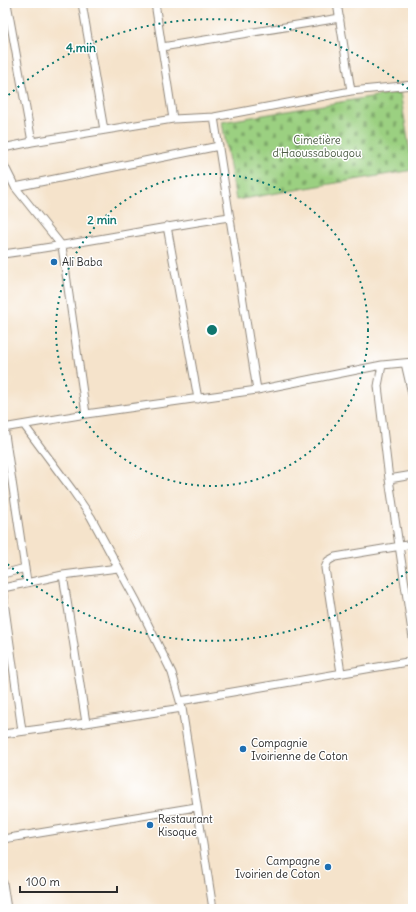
<svg xmlns="http://www.w3.org/2000/svg" width="416" height="912" font-family="Delius,sans-serif">
<style>
.cemetery{fill:url(#cemetery-stones);stroke:#637e56}
.lines{fill:none;stroke-linecap:round;stroke-linejoin:round}
.minor-casing{stroke:#90877b;stroke-width:9}
.minor{stroke:#fff;stroke-width:7}
.ring{fill:none;stroke:#0f766e;stroke-width:2;stroke-dasharray:2 4}
.poi-dot{fill:#1f6fb2;stroke:#fff;stroke-width:1.5}
.labels{text-anchor:middle;dominant-baseline:central;stroke-width:3;stroke-linejoin:round;paint-order:stroke}
.park-label{font-size:11px;fill:#4d5d45;stroke:#fff}
.poi-label{font-size:11px;fill:#2b2b2b;stroke:#fff;text-anchor:start}
.centre{fill:#0f766e;stroke:#fff;stroke-width:2}
.ring-label{font-size:12px;text-anchor:middle;font-weight:bold;fill:#0f766e;stroke:#fff;stroke-width:3;stroke-linejoin:round;paint-order:stroke}
</style>
<defs>
<pattern id="cemetery-stones" width="16" height="16" patternUnits="userSpaceOnUse"><rect width="16" height="16" fill="#9bd081"/><path d="M2 7V4a2 2 0 0 1 4 0v3zM10 15v-3a2 2 0 0 1 4 0v3z" fill="#7fa96a"/></pattern>
</defs>
<rect width="100%" height="100%" fill="#fff"/>
<filter id="ink" filterUnits="userSpaceOnUse"><feTurbulence type="fractalNoise" baseFrequency=".025" numOctaves="2"/><feDisplacementMap in="SourceGraphic" scale="8" xChannelSelector="R" yChannelSelector="G"/><feConvolveMatrix kernelMatrix="1 2 1 2 8 2 1 2 1" color-interpolation-filters="sRGB"/></filter>
<filter id="wash" filterUnits="userSpaceOnUse"><feTurbulence type="fractalNoise" baseFrequency=".012" numOctaves="4" result="noise"/><feDisplacementMap in="SourceGraphic" scale="16" xChannelSelector="R" yChannelSelector="G"/><feGaussianBlur stdDeviation="0.9" result="paint"/><feColorMatrix in="noise" values="0 0 0 0 0 0 0 0 0 0 0 0 0 0 0 0 0 1.4 0 .05"/><feComposite in="paint" operator="in"/></filter>
<g filter="url(#wash)">
<rect width="100%" height="100%" fill="#f5e3cb"/>
<path class="cemetery" d="M400 92 413 170 236 200 222 122Z"/>
</g>
<g filter="url(#ink)">
<g class="lines">
<defs>
<path id="minor" d="M7 3 32 142
M82 3 104 130
M155 3 173 119
M337 3 351 91
M412 3 413 6
M162 47 340 18
M214 117 257 390
M3 148 32 142 173 119 214 117 351 91 413 85
M3 163 15 187 62 246 86 414
M15 187 219 146
M167 226 198 399
M3 254C79 244 154 228 230 217
M405 363 413 398
M382 365 378 386 389 479 413 638
M3 421 27 582
M24 425 73 491 91 517 137 602 172 673 182 708 213 909
M3 428 86 414 257 390 382 365 413 362
M389 479 413 475
M3 574 25 568
M63 575 86 723
M3 588 63 575 118 568
M3 594 22 731
M341 673 325 568 328 561 335 557 413 544
M180 701 413 661
M3 734 86 723 182 708
M3 839 196 807
M3 883 7 909"/>
</defs>
<use href="#minor" class="minor-casing"/>
<use href="#minor" class="minor"/>
</g>
</g>
<g class="ring">
<circle cx="212" cy="330" r="156"/>
<path d="M412 568A311 311 0 0 1 4 561M4 99A311 311 0 0 1 412 92"/>
</g>
<g class="poi-dot">
<circle cx="54" cy="262" r="4"/>
<circle cx="243" cy="749" r="4"/>
<circle cx="150" cy="825" r="4"/>
<circle cx="328" cy="867" r="4"/>
</g>
<g class="labels">
<g class="park-label">
<text x="317" y="140">Cimetière<tspan x="317" dy="13">d'Haoussabougou</tspan></text>
</g>
<g class="poi-label">
<text x="62" y="262">Ali Baba</text>
<text x="251" y="743">Compagnie<tspan x="251" dy="13">Ivoirienne de Coton</tspan></text>
<text x="158" y="819">Restaurant<tspan x="158" dy="13">Kisoque</tspan></text>
<text x="320" y="861" text-anchor="end">Campagne<tspan x="320" dy="13">Ivoirien de Coton</tspan></text>
</g>
</g>
<circle cx="212" cy="330" r="6" class="centre"/>
<g class="ring-label">
<text x="81" y="52">4 min</text>
<text x="102" y="224">2 min</text>
</g>
<rect width="416" height="912" fill="none" stroke="#fff" stroke-width="16"/>
<path d="M20 886v6h97v-6" fill="none" stroke="#2b2b2b" stroke-width="2"/>
<text x="26" y="886" font-size="12" fill="#2b2b2b" stroke="#ffffff" stroke-width="3" paint-order="stroke">100 m</text>
</svg>
